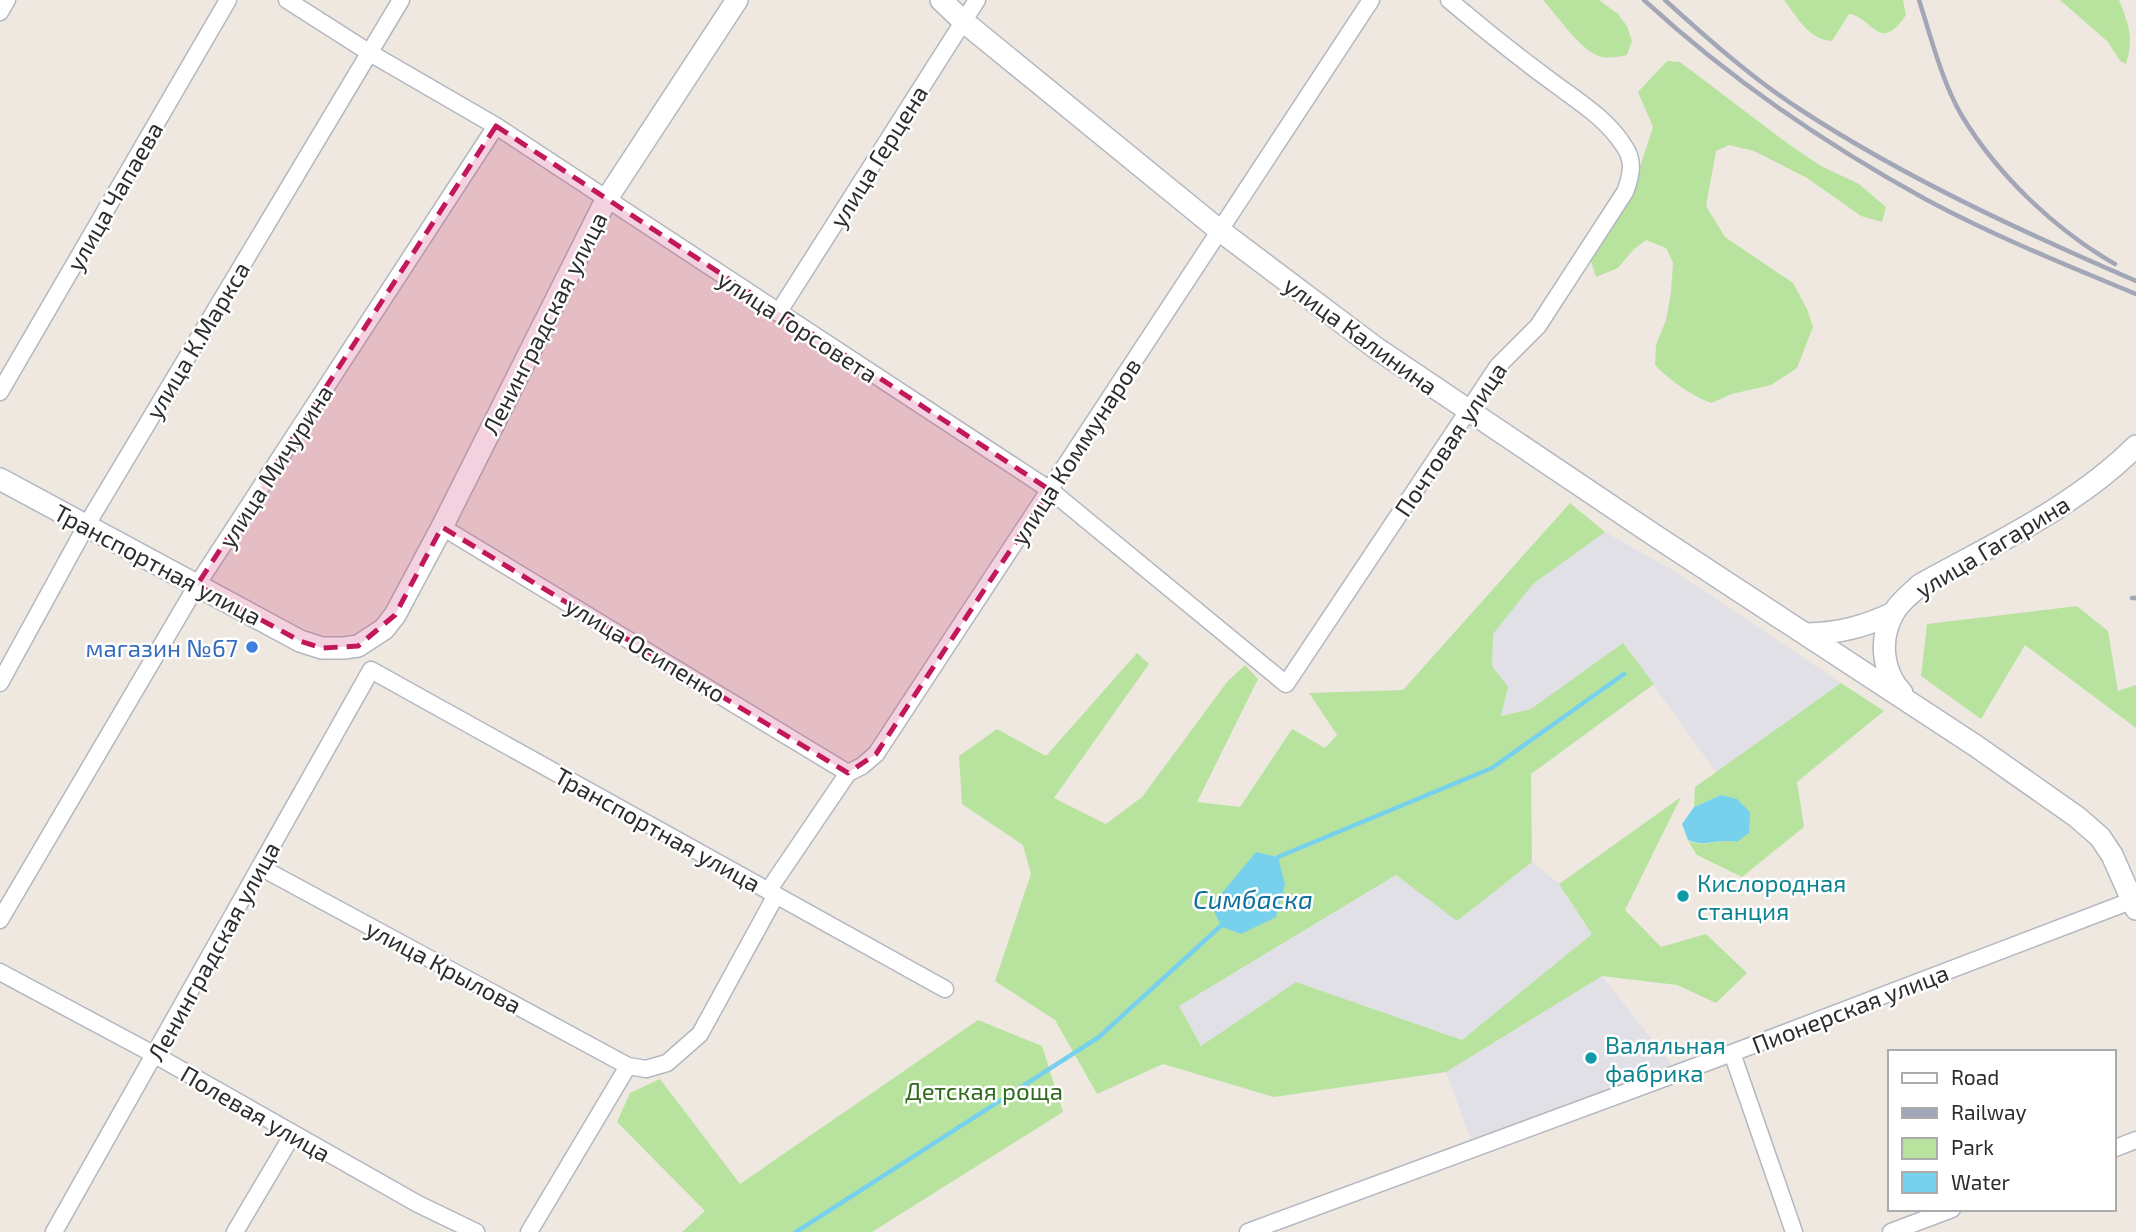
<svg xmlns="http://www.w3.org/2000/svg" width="2136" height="1232" font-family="'Exo 2',sans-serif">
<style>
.industrial{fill:#e2e0e7}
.green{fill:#b8e39f}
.water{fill:#77d1ec}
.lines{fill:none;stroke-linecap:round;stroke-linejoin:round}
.stream{stroke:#77d1ec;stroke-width:4.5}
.street-casing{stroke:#b3b7c0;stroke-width:19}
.secondary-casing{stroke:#b3b7c0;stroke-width:24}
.street{stroke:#fff;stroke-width:16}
.secondary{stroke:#fff;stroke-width:21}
.rail{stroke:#a3a6b7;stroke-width:4.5}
.marked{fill:#c2185b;fill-opacity:0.2;stroke:#c2185b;stroke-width:5;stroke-dasharray:14 9;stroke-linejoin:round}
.shop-dot{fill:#3f7fe0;stroke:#fff;stroke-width:2.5}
.culture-dot{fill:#0f9aa8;stroke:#fff;stroke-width:2.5}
.labels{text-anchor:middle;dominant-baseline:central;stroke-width:5;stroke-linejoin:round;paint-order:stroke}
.street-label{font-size:24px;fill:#2d2d2d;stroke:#fff}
.shop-label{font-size:24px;fill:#366cbe;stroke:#fff;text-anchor:end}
.culture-label{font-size:24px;fill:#0d838f;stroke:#fff;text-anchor:start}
.park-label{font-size:24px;fill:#306a1d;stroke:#fff}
.water-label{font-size:26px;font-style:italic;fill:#11729d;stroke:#fff}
</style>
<rect width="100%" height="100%" fill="#eee8e0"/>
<path class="industrial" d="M1605 532 1674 571 1841 683 1716 772 1623 643 1531 709 1500 716 1492 666 1493 634 1533 584Z
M1532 862 1559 884 1593 934 1462 1040 1296 982 1201 1047 1179 1006 1396 875 1457 921Z
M1602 976 1672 1065 1471 1139 1446 1072Z"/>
<path class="green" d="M1543 0H1599L1618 14 1627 26 1632 41 1627 55C1618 57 1608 59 1599 56 1581 51 1556 14 1543 0Z
M1784 0H1903L1906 15C1879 55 1873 17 1849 14L1832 41C1809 40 1797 17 1784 0Z
M2060 0H2119C2129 25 2134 38 2126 64L2120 61 2108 42Z
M1667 61 1680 62 1791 146 1821 166 1859 184 1886 207 1882 222 1861 216 1807 178 1754 151 1729 145 1716 151 1706 206 1725 237 1793 283 1807 309 1813 327 1797 368 1771 385 1732 394 1711 403C1689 394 1672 382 1655 365L1656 345 1666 320 1671 292 1673 263 1666 248 1646 240 1634 249 1618 268 1596 277 1589 255 1636 179 1653 127 1638 92Z
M1570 503 1605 532 1533 584 1493 634 1492 666 1508 687 1501 716 1531 709 1623 643 1654 684 1531 774 1532 862 1457 921 1396 875 1179 1006 1201 1046 1296 982 1462 1040 1592 934 1559 884 1681 797 1625 910 1661 947 1706 934 1747 973 1716 1003 1677 985 1602 976 1446 1072 1274 1097 1163 1064 1097 1094 1055 1020 995 981 1031 874 1023 845 962 804 959 756 997 729 1046 756 1137 653 1149 664 1054 798 1106 824 1142 797 1227 682 1245 665 1258 679 1197 802 1240 807 1292 729 1325 748 1337 735 1309 693 1403 690Z
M2077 606 2108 631 2118 691 2136 685V728L2025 645 1981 719 1921 676 1927 624Z
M1841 683 1884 711 1797 782 1804 827 1742 877 1697 855 1688 841C1706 848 1716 838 1737 842L1721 795 1694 807 1695 787Z
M978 1020 1042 1046 1063 1112 872 1232H682L705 1211 617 1122 630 1093 660 1079 740 1184Z"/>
<path class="water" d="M1721 795 1737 799 1750 812 1749 833 1737 842C1716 838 1706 848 1688 840L1682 824 1694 807Z
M1256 852 1278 857 1285 884 1276 917 1241 934 1222 927 1211 906Z"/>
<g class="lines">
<path class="stream" d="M1275 861 1278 857 1492 768 1624 674
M796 1232 1099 1037 1225 922"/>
<defs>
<path id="street" d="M287 0 370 53 496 126 1050 490 1286 684 1498 366 1538 326 1625 192C1631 176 1635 161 1624 146 1606 117 1573 98 1547 78 1513 53 1481 27 1449 0
M0 12 7 0
M778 313 977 0
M0 392 228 0
M442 527 848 773
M371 670 945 989
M0 683 86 526 401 0
M260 867 628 1066
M768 891 848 773 862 766 876 754 1371 0
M0 920 197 585 496 126
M0 972 155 1055 418 1204 476 1232
M1732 1053 1794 1232
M2113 1149 2136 1140
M54 1232 371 670
M235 1232 293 1134
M529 1232 628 1066 646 1069 667 1063 700 1034 776 895
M1248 1232 1732 1053 2136 899
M1891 1232 1952 1209"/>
<path id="secondary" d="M941 0 963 21 1219 230 1376 348 1657 537 1976 746 2077 817 2100 837 2112 855 2136 909
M0 479 300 641 322 648H344L358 646 384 629 395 615 442 527 606 200 737 0
M1807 634C1839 633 1864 627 1893 613
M1902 693C1882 672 1879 639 1893 614 1899 602 1911 594 1920 585 1995 543 2075 507 2136 446"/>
</defs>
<use href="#street" class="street-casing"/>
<use href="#secondary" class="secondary-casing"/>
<use href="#street" class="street"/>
<use href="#secondary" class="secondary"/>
<path class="rail" d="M1644 0C1730 79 1825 144 1927 200 1994 236 2066 265 2136 294
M1665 0C1708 39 1753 79 1801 110 1907 179 2021 231 2136 281
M1919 0C1931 37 1942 82 1962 116 1997 174 2055 230 2115 264
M2132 598H2136"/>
</g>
<path class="marked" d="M496 126 1050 490 876 754 848 773 442 527 395 615 358 646 322 648 300 641 197 585Z"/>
<circle class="shop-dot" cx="252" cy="647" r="7"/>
<g class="culture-dot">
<circle cx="1683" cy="896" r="7"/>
<circle cx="1591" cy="1058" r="7"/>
</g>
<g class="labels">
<g class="street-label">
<text transform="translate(878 156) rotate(-58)">улица Герцена</text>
<text transform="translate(114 196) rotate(-60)">улица Чапаева</text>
<text transform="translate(544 323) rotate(-63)">Ленинградская улица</text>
<text transform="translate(798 326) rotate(33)">улица Горсовета</text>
<text transform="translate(1361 335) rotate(36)">улица Калинина</text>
<text transform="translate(197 340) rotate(-59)">улица К.Маркса</text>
<text transform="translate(1450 439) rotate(-56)">Почтовая улица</text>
<text transform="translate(1075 451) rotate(-57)">улица Коммунаров</text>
<text transform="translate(275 466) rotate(-57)">улица Мичурина</text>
<text transform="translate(1992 546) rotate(-31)">улица Гагарина</text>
<text transform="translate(158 564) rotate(28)">Транспортная улица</text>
<text transform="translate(646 649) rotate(31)">улица Осипенко</text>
<text transform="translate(658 829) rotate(29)">Транспортная улица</text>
<text transform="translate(213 951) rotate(-61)">Ленинградская улица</text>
<text transform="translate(444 966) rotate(28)">улица Крылова</text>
<text transform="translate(1850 1008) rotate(-21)">Пионерская улица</text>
<text transform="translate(256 1113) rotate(30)">Полевая улица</text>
</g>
<g class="shop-label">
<text x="238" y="647">магазин №67</text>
</g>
<g class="culture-label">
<text x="1697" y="882">Кислородная<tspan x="1697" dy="28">станция</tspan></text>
<text x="1605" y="1044">Валяльная<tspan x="1605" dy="28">фабрика</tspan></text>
</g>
<g class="park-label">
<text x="984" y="1090">Детская роща</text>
</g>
<g class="water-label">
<text x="1253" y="898">Симбаска</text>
</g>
</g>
<rect x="1888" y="1050" width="228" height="161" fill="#ffffff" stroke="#ababab" stroke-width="2"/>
<rect x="1902" y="1073" width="35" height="10" fill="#ffffff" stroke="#ababab" stroke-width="2"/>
<text x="1951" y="1085" font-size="21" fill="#2d2d2d">Road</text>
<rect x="1902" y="1108" width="35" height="10" fill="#a3a6b7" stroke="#ababab" stroke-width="2"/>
<text x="1951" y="1120" font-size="21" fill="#2d2d2d">Railway</text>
<rect x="1902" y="1138" width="35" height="21" fill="#b8e39f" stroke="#ababab" stroke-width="2"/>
<text x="1951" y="1155" font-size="21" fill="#2d2d2d">Park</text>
<rect x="1902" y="1172" width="35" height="21" fill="#77d1ec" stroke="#ababab" stroke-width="2"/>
<text x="1951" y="1190" font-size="21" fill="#2d2d2d">Water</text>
</svg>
